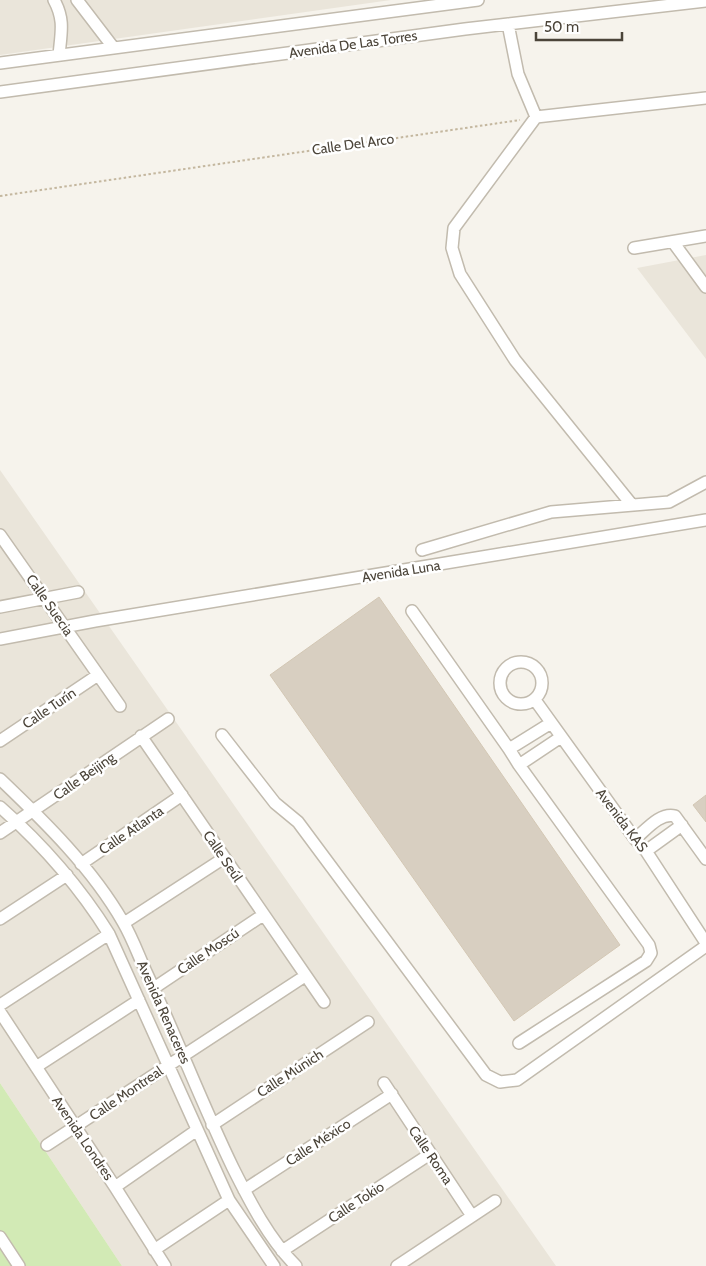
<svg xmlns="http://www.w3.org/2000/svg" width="706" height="1266" font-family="Cabin,sans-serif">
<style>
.residential{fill:#eae5da}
.green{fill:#d2eab5}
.building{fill:#d8cfc1;stroke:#d3c7b4}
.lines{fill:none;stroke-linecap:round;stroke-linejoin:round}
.minor-casing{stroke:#c2bbae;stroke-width:14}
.path{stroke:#c4b79f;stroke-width:2;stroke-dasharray:2.5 2.5;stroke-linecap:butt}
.minor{stroke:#fff;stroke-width:11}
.labels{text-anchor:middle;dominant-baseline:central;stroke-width:5;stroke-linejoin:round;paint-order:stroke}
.street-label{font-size:14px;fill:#4b4439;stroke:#fff}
</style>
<rect width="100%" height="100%" fill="#f6f3ec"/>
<path class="residential" d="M0 0H391L0 55Z
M706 255V359L637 268Z
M0 470 556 1266H122L0 1083Z"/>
<path class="green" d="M0 1083 122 1266H0Z"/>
<path class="building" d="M379 597 620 945 514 1021 270 675Z
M706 795V822L693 805Z"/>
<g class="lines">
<defs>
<path id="minor" d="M54 0C65 20 61 33 59 55
M77 0 113 47
M508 24 518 74 536 117 454 228 452 248 460 274 515 360 632 505
M0 63 478 0
M0 92 465 29 706 1
M536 117 706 98
M673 242 706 287
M634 248 706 236
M0 535 120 706
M422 550 551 512 669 502 706 482
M0 607 78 592
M412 611 509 749
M0 639 95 621 706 520
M500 683a21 21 0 1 1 42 0a21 21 0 1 1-42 0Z
M535 700 635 839 646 851 706 943
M222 735 275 803 298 822 486 1075 500 1082 517 1080 706 946
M141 736 324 1002
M0 741 98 675
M519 765 509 749 551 723
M0 779C45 822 92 868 123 922 133 939 139 957 147 974 177 1038 202 1104 233 1168 250 1202 269 1239 296 1266
M0 807C42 844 79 886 109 934L229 1200 274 1266
M0 833 168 719
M635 839C646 830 660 812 675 816L706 859
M646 851 682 825
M81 864 182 795
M0 919 67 875
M124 923 224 858
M154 988 263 915
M0 1005 109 934
M0 1012 115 1187 165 1266
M519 1043 646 961 651 953 649 945 519 765 561 737
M36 1067 139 1000
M384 1083 472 1216
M212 1125 368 1022
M47 1145 305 976
M115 1187 197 1130
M244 1190 392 1094
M0 1237 19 1266
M154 1250 229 1200
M282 1251 430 1154
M397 1266 495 1201"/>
</defs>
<use href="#minor" class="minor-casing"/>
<path class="path" d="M0 196 520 120"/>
<use href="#minor" class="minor"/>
</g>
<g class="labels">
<g class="street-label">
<text transform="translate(353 44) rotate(-8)">Avenida De Las Torres</text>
<text transform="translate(353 144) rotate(-8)">Calle Del Arco</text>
<text transform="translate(401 571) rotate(-9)">Avenida Luna</text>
<text transform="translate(50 605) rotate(55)">Calle Suecia</text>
<text transform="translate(49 708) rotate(-34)">Calle Turín</text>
<text transform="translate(84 776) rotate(-35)">Calle Beijing</text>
<text transform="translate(622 820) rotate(53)">Avenida KAS</text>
<text transform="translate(131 830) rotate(-34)">Calle Atlanta</text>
<text transform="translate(223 856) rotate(56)">Calle Seúl</text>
<text transform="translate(208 951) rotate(-34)">Calle Moscú</text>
<text transform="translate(164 1012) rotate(66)">Avenida Renaceres</text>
<text transform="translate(290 1073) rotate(-33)">Calle Múnich</text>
<text transform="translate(126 1093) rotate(-34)">Calle Montreal</text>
<text transform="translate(83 1138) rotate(56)">Avenida Londres</text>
<text transform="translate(318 1142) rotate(-33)">Calle México</text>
<text transform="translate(431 1155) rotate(56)">Calle Roma</text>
<text transform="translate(356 1202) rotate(-33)">Calle Tokio</text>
</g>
</g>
<path d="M536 32v8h86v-8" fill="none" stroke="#4b4439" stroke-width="2.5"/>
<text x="544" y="32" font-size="15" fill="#4b4439" stroke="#ffffff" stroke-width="4" paint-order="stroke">50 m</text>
</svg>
